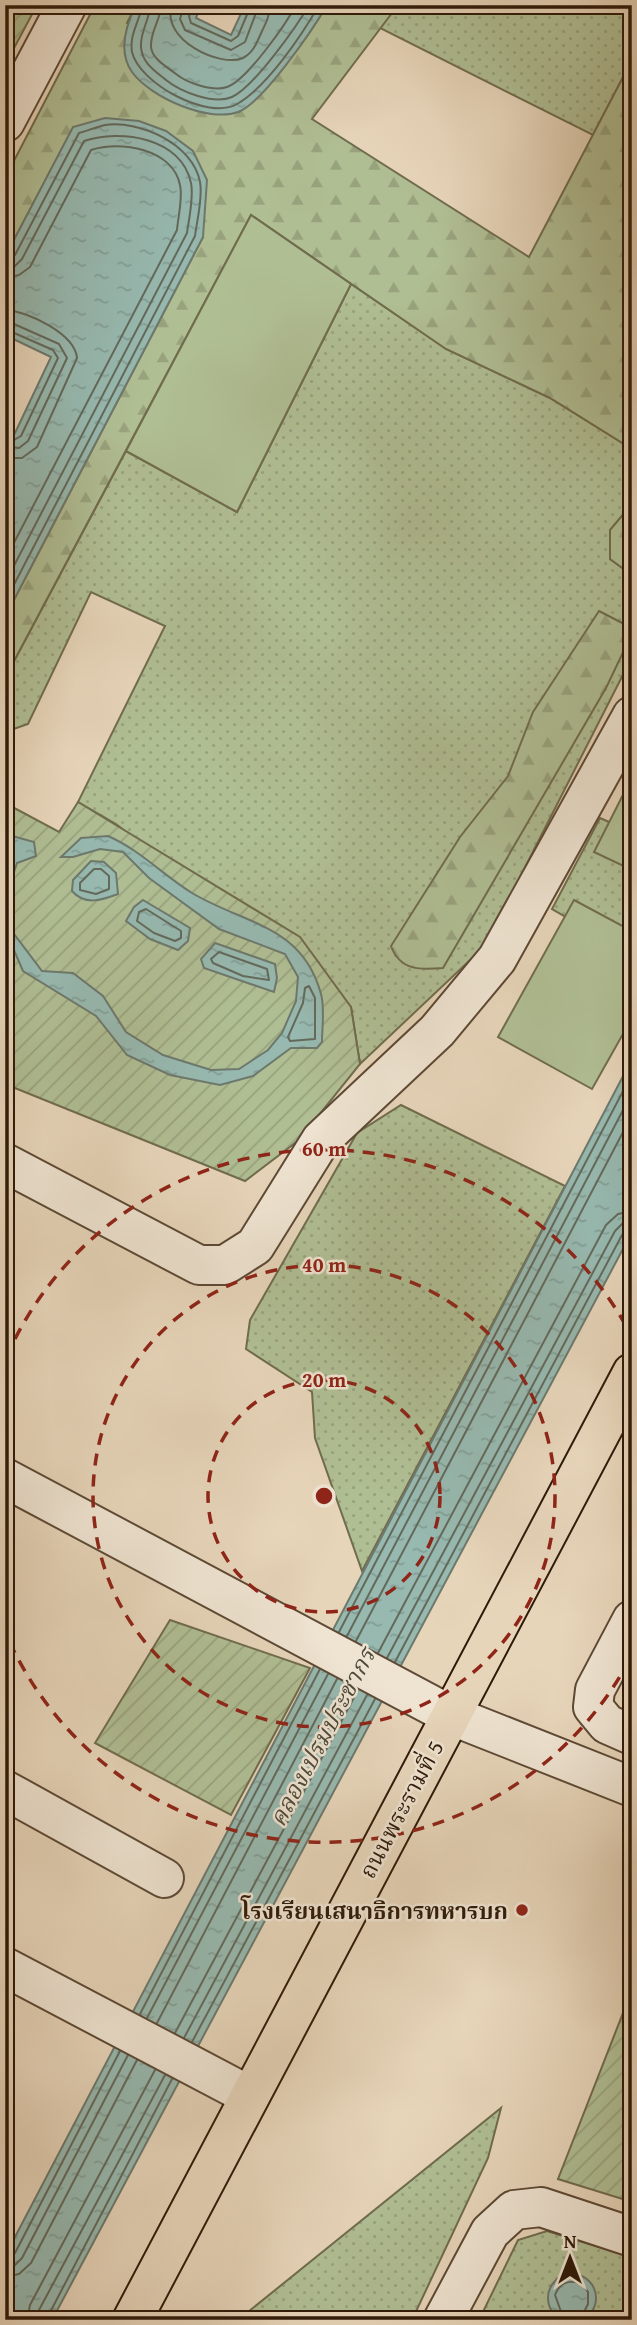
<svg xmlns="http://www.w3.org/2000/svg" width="637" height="2325" font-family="'Gentium Book Plus','Noto Serif Thai',serif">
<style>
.grass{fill:url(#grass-dots);stroke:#706c4e;stroke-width:2}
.forest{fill:url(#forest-firs);stroke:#706c4e;stroke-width:2}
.park{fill:#b0be94;stroke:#706c4e;stroke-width:2}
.garden{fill:url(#garden-furrows);stroke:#706c4e;stroke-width:2}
.water{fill:url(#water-ripples);stroke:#6d796d;stroke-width:2}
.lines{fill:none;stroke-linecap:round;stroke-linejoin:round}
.shore{stroke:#636a5c;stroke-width:2}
.minor-casing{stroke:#5d4935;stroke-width:42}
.major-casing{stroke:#2f1a09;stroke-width:42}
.minor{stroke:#efe4d2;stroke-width:38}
.major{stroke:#e7d5ba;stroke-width:38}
.ring{fill:none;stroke:#8f2418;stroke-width:3.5;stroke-dasharray:12 9}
.poi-dot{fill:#8f2418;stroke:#efe4d2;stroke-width:2.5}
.labels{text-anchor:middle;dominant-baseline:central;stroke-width:5;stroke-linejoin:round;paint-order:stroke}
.street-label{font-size:23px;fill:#2f1a09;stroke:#efe4d2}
.poi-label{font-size:23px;font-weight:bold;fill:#2f1a09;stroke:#efe4d2;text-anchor:end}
.water-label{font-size:24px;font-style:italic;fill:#4e4a3b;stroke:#efe4d2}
.centre{fill:#8f2418;stroke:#efe4d2;stroke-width:3.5}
.ring-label{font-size:21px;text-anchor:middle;font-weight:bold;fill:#8f2418;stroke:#efe4d2;stroke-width:5;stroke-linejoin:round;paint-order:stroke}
</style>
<defs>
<pattern id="grass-dots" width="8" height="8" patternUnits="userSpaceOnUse" patternTransform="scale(1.75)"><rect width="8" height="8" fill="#b0be94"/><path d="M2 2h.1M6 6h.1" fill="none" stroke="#98a37e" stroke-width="1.8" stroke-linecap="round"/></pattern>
<pattern id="forest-firs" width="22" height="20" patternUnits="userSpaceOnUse" patternTransform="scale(1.75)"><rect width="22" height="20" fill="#b0be94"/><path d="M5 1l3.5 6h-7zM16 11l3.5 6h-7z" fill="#98a37e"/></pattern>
<pattern id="garden-furrows" width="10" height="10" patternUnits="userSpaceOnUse" patternTransform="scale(1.75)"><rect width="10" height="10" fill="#b0be94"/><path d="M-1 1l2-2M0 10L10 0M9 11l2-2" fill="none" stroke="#98a37e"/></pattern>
<pattern id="water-ripples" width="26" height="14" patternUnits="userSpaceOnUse" patternTransform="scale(1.75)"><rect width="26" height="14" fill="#97b9b0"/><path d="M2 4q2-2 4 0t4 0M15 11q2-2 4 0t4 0" fill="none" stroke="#829e96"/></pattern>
</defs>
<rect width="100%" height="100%" fill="#e7d5ba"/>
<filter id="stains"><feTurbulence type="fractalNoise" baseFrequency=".00286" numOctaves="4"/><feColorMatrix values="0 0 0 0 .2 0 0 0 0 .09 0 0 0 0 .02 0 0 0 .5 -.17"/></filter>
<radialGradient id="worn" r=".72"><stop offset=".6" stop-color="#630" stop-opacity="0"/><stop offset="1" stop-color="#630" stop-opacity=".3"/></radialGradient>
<path class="grass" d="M398 5H632V60L593 135 380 28Z
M351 284 446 349 550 398 632 449V504L610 530V559L632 575V657L485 946 360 1064 351 1007 116 824 78 802 165 626 91 592 28 724 5 732V678L126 451 237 512Z
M600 818 632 832V955L552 909Z
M401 1105 565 1186 362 1571 315 1438 312 1392 246 1349 250 1320 357 1133Z
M501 2108 488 2158 412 2320H238Z
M547 2231 632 2257V2287L621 2320H479L518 2240Z"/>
<path class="forest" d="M95 5H136L127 23 239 112C274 81 303 46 327 5H398L312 119 529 257 632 60V449L550 398 446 349 251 215 5 678V617L203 237 73 128 5 257V178Z
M632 504V575L610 559V530Z
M599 611 626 625 628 642 606 688 443 968C421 970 400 971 391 946L460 837 508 776 533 712Z"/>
<path class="park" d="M251 215 351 284 237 512 126 451Z
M632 777V870L594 852Z
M574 900 632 931V1018L592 1089 498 1037Z"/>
<path class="garden" d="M5 5H37L5 65Z
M78 802 300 937 351 1007 360 1064 299 1140 245 1181 5 1084V803L59 832Z
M170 1620 310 1668 231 1815 95 1743Z
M632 1990V2202L558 2179Z"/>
<path class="water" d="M136 5H201L196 18 231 35 245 5H327C313 29 263 103 238 112 208 123 150 97 132 72 118 52 126 25 136 5Z
M105 118 139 121 166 131 193 151 207 180 203 237 5 617V429L15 433 51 357 5 335V257L73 127Z
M5 834 34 842 36 856 17 863 11 881H5Z
M108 836C140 850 163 875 192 893 246 925 302 925 321 994 325 1008 322 1028 322 1042L317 1048H291L253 1076 220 1085 170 1075 127 1055 96 1016 23 971 10 941 5 939V922L42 971 73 973 103 996 126 1032 163 1055 211 1070 239 1069 268 1050 282 1033 296 1001 298 977 285 954 219 929 149 878 123 852 100 849 73 857H61L81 838Z
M91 861 104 862 116 873 118 894C102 900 85 906 72 891L73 880Z
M143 900 190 928 188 941 178 950 150 939 126 921 134 907Z
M215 943 275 964 277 978 274 992 204 968 201 959Z
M632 1059V1232L52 2320H5V2256Z
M548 2298a24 24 0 1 1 48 0a24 24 0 1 1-48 0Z"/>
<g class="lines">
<path class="shore" d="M142 5C140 21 129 34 132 52 139 83 208 121 237 104 267 87 302 35 319 5
M150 5C150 20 140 31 141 47 142 63 155 71 166 80 181 92 214 105 232 97 254 87 297 26 309 5
M161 5C161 20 150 31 151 47 152 59 167 67 176 74 187 83 213 92 227 87 247 80 286 24 296 5
M172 5C160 40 221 68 243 58 254 52 257 42 262 31 266 23 270 15 270 5
M184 5 180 19 185 30 231 50 245 42 259 5
M194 5 189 16 191 23 231 41 238 36 251 5
M5 259 15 255 79 133C87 131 96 127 105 125 140 120 193 144 200 182 203 197 197 220 195 236L5 602
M5 268 15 266 22 259 84 141C120 129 181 137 191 183 194 197 189 218 187 233L5 583
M5 278 19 275 30 267 91 150C120 140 173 149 180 185 183 198 178 217 177 230L5 560
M5 310C28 311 75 334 77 358L37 447 22 458H5
M5 320 59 344 67 358 28 441 19 448 5 446
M5 329 53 350 58 358 21 436 14 440 5 437
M94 869H101L109 876V889L96 894 80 890V883Z
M146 909 181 931V938L175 941 154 933 137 921 139 912Z
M219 952 267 969 269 980 243 976 213 963 211 959Z
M309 986 315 998V1039L290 1041 288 1037 303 1003 305 988Z
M339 1632 632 1074
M347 1636 632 1093
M356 1641 632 1115
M378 1653 606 1225 618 1214 632 1211
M387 1658 615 1231 623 1223 632 1222
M395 1662 622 1235 632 1231
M140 2014 320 1669
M147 2018 328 1674
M157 2023 337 1679
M175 2033 358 1690
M184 2038 367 1695
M192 2042 375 1699
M5 2257 15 2253 120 2051
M5 2266 15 2265 22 2258 128 2055
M5 2277 19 2274 31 2263 137 2060
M27 2320 30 2305 155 2070
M37 2320 39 2310 165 2075
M46 2320 172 2079
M564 2320 555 2295C561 2279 579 2277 588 2292V2304L580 2320"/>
<defs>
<path id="minor" d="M5 122 67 5
M5 1163 199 1265H225L255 1246 321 1140 437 1031 497 959 632 716
M5 1478 450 1715 632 1787
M632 1620 595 1690 593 1707 607 1724 632 1735
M5 1790 164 1878
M5 1967 250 2096
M443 2320 490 2232 514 2210 541 2207 632 2237"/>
<path id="major" d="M132 2320 632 1373"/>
</defs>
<use href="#minor" class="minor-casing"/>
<use href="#major" class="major-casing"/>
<use href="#minor" class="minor"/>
<use href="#major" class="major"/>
</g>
<g class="ring">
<circle cx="324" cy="1496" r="116"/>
<circle cx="324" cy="1496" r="231"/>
<path d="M630 1659A347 347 0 0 1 6 1634M6 1358A347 347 0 0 1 630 1333"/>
</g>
<circle class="poi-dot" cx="522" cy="1910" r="7"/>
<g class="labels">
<g class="street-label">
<text transform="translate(401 1809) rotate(-62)">ถนนพระรามที่ 5</text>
</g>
<g class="poi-label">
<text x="508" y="1910">โรงเรียนเสนาธิการทหารบก</text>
</g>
<g class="water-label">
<text transform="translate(322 1737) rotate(-62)">คลองเปรมประชากร</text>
</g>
</g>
<circle cx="324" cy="1496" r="10" class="centre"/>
<g class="ring-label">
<text x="324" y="1156">60 m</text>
<text x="324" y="1272">40 m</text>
<text x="324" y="1387">20 m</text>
</g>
<rect width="637" height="2325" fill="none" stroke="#e7d5ba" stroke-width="28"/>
<rect x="7" y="7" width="623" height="2311" fill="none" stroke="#2f1a09" stroke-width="3.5"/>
<rect x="14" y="14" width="609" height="2297" fill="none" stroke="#2f1a09" stroke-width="2"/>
<g transform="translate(570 2258)" stroke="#efe4d2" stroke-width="5" paint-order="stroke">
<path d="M0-5L12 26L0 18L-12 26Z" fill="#2f1a09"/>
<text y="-10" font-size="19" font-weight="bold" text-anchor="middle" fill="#2f1a09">N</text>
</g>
<rect width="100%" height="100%" filter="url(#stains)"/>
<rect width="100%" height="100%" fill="url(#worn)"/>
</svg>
